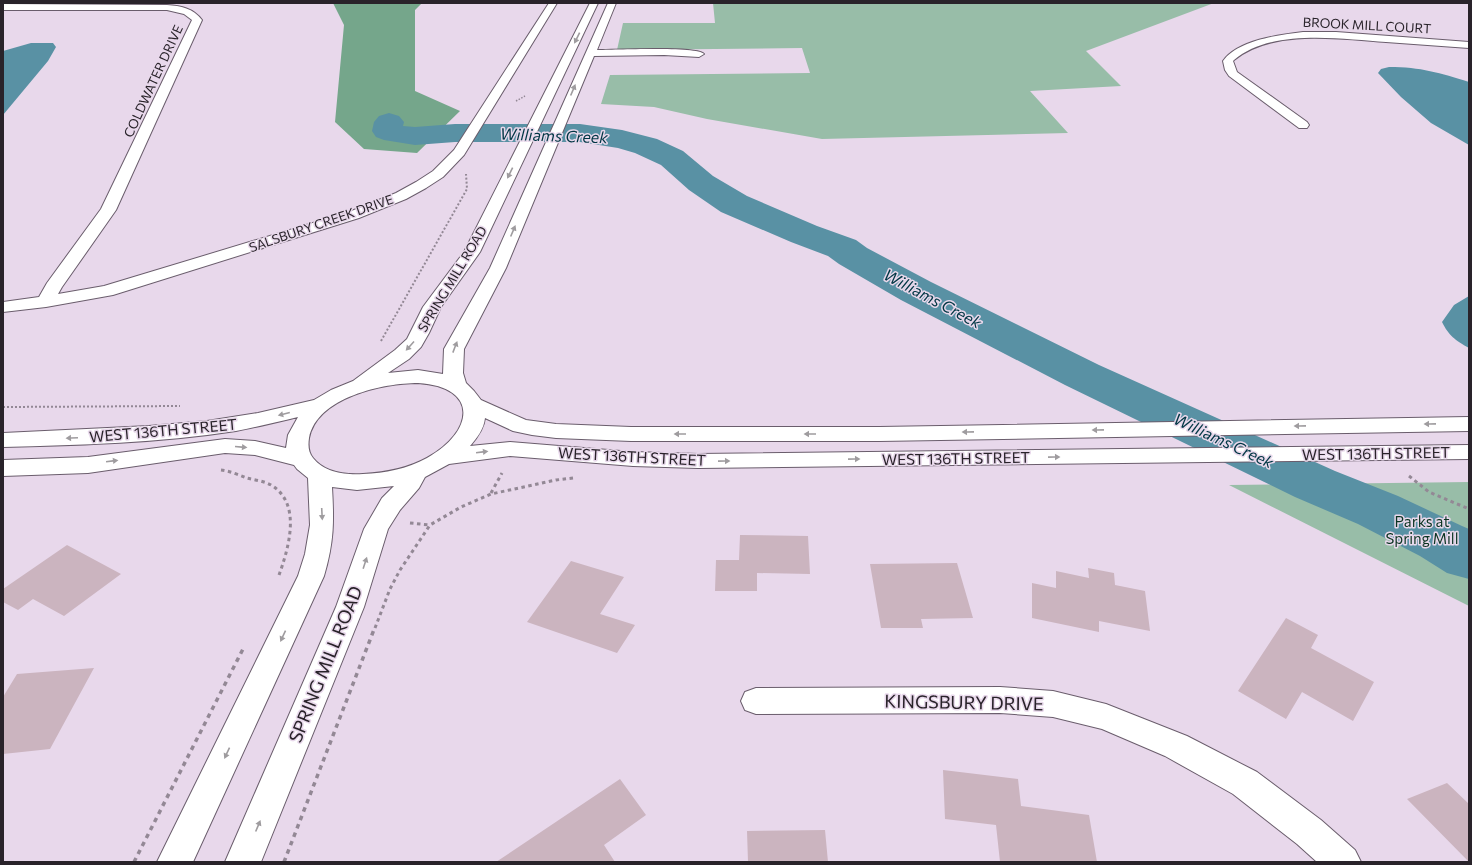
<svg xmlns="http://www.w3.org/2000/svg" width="1472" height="865" font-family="Commissioner,sans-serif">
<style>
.green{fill:#98bda8}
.forest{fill:#75a68b}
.water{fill:#5991a4}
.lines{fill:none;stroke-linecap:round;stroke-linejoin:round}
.river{fill:#5991a4;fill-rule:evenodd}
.building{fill:#cbb4bf}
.minor-casing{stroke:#6a5d6c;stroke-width:2}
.path-far3{stroke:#938895;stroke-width:1.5;stroke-dasharray:1.5 1.5;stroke-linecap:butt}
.path-far2{stroke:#938895;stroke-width:2;stroke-dasharray:2 2;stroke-linecap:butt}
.path-far1{stroke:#938895;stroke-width:3;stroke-dasharray:3.5 3.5;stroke-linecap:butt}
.path{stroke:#938895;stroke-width:3.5;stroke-dasharray:4.5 4.5;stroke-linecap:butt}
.minor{fill:#fff;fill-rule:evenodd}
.oneway{fill:#9f9c9f}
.labels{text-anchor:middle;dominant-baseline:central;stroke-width:3;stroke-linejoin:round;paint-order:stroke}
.far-street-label{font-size:13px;fill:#29232a;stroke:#e8d8eb}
.street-label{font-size:15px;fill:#29232a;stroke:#e8d8eb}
.park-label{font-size:15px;fill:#0a3421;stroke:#e8d8eb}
.water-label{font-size:16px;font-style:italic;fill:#003644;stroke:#e8d8eb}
.near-street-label{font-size:18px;fill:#29232a;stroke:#e8d8eb}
</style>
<rect width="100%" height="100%" fill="#e8d8eb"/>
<path class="green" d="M713 3H1214L1086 51 1121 86 1030 91 1068 133 822 139 707 119 654 107 601 104 610 75 810 73 802 48 617 50 623 23H715Z
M1469 482V606L1229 485Z"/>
<path class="forest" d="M333 3H422L415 10V91L460 111 417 153 364 149 335 122 344 25Z"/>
<path class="water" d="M31 43H53L56 47 48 61 3 115V51Z
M1389 67C1421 67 1440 73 1469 82V145L1431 123 1401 97 1378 73 1381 69Z
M1469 296V348C1455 340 1449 336 1442 322L1454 305Z"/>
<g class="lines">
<path class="river" d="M389 113 399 116 404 122 403 126 415 127 455 124H580L622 130 657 139 683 151 713 176 747 196 817 226 856 240 867 248 931 282 1099 365 1335 471 1398 496 1462 526 1469 529V579L1447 573 1420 556 1358 524 1295 497 1065 385 901 300 839 264 828 256 791 242 721 212 689 190 661 165 635 153 618 148 580 142H455L415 145 384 140 376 137 372 131 374 122 379 116Z"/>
</g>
<path class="building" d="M740 535 808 536 810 574 757 573V591H715L716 560H739Z
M67 545 121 574 64 616 33 599 18 610 3 602V589Z
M571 561 624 577 600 614 635 625 617 653 527 622Z
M957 563 973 618 921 619 923 628H881L870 564Z
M1088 568 1114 573 1115 585 1145 591 1150 631 1099 621V632L1032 618V583L1056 588V571L1089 578Z
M1286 618 1318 635 1311 648 1374 682 1353 721 1302 692 1286 719 1238 691Z
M94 668 50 749 3 754V697L17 674Z
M943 770 1018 779 1021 806 1089 815 1097 862H1000L996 825 945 819Z
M620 779 646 815 604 845 615 862H496Z
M1447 783 1469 804V862L1407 799Z
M825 830 828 862H748L747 831Z"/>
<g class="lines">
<defs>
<path id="minor" d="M549 3H557L464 155 443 177 426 188 406 199 359 218 113 295 46 307 3 312V302L39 297 47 283 101 209 192 20 184 14 167 10H3V4L167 5C181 6 193 8 202 20L116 210 62 287 58 294 104 286 349 212 396 193 416 182 433 171 454 150Z
M590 3H598L480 252 441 307 429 333 421 347 409 359 388 373 418 370 443 374 444 349 490 268 608 3H616L597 50C612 50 698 46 704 54L699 57 664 55 594 56 506 268 464 349 463 373 466 383 474 391 481 400 526 420 556 424 631 427H879L1469 417V431L879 441H631L556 438 532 435 513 431 485 418C484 429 477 438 470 446L510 442 633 452 698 454 1469 445V459L698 468 633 466 510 456 449 464 425 477 419 488 400 510 388 529 364 607 261 862H225L336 607 364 529 382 498 394 486 357 490 332 487C334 522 334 542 324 576L193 862H157L298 576 305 554 310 525 308 478 297 469 294 465 255 455 225 453 88 473 3 476V460L88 457 225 439 255 441 286 448 288 435 298 417C277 422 257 427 236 431 159 443 81 445 3 447V433L149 426 207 421 258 413 314 400 331 390 353 381 395 350 407 339 423 307 464 252ZM418 383C480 387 474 432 427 458 407 469 385 473 363 474 346 475 325 473 313 458 308 452 308 445 309 438 317 397 384 383 418 383Z
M1303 32H1336L1469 42V48C1441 46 1414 44 1386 42 1341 39 1272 28 1234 60L1233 61 1237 72 1307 122 1309 125 1307 128H1299L1229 76 1225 70 1223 61C1238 40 1278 35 1303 32Z
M1000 687 1053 691 1106 704 1187 736 1257 772 1321 820 1355 850 1361 862H1317L1297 844 1233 794 1165 756 1102 729 1053 717 1000 713 756 714 745 710 741 701 745 692 756 688Z"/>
</defs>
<use href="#minor" class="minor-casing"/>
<path class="path-far3" d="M516 101 525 96"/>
<path class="path-far2" d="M381 341 467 189 466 174
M3 407 180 406"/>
<path class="path-far1" d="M221 470C230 471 239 475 247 478 255 480 264 481 271 485 303 504 288 550 278 578
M1409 476 1429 492 1469 509
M491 493 502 473
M410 523 430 525
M375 628 390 589 400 570 430 525 461 507 491 494 556 480 573 478"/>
<path class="path" d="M134 862 244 647
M284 862 375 627"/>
<use href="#minor" class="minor"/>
</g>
<defs><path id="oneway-solid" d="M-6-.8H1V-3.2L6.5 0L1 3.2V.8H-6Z"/></defs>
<g class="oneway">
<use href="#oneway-solid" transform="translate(577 38) rotate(116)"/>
<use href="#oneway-solid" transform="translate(573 90) rotate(-67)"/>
<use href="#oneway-solid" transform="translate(510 173) rotate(116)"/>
<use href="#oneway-solid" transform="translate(513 231) rotate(-67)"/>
<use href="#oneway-solid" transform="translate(410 346) rotate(132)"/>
<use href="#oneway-solid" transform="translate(455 347) rotate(-69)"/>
<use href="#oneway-solid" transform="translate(284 414) rotate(166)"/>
<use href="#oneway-solid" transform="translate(1430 424) rotate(179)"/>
<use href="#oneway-solid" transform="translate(1300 426) rotate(179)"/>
<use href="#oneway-solid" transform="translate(1098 430) rotate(179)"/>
<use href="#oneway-solid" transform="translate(968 432) rotate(179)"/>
<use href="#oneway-solid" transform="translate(680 434) rotate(-180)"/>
<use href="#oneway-solid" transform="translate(810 434) rotate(-180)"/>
<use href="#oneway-solid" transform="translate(72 438) rotate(177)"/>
<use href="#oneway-solid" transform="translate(241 447) rotate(5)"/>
<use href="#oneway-solid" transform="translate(482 452) rotate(-7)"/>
<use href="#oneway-solid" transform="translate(1054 457) rotate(-1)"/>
<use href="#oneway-solid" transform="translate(854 459) rotate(-1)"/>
<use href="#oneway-solid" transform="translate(112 461) rotate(-7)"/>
<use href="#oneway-solid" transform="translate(724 461) rotate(-1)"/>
<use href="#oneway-solid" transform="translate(322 514) rotate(87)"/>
<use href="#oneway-solid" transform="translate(365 563) rotate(-72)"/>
<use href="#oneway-solid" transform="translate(283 636) rotate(115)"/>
<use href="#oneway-solid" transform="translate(227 753) rotate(115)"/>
<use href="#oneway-solid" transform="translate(258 826) rotate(-67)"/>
</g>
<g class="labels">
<g class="far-street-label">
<text transform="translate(1367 25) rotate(3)">BROOK MILL COURT</text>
<text transform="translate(153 81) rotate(-65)">COLDWATER DRIVE</text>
<text transform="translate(321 223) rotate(-19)">SALSBURY CREEK DRIVE</text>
<text transform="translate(452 279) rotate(-59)">SPRING MILL ROAD</text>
</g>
<g class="street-label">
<text transform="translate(163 430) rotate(-5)">WEST 136TH STREET</text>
<text transform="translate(1376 453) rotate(-1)">WEST 136TH STREET</text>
<text transform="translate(632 456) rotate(3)">WEST 136TH STREET</text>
<text transform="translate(956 458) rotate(-1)">WEST 136TH STREET</text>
</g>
<g class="park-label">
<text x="1422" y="521">Parks at<tspan x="1422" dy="17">Spring Mill</tspan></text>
</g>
<g class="water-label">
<text transform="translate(554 135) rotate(2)">Williams Creek</text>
<text transform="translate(933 298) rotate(28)">Williams Creek</text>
<text transform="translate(1224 440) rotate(25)">Williams Creek</text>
</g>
<g class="near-street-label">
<text transform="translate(325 664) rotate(-68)">SPRING MILL ROAD</text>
<text transform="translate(964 702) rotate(1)">KINGSBURY DRIVE</text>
</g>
</g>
<rect width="1472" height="865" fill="none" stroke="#29232a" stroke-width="8"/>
</svg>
